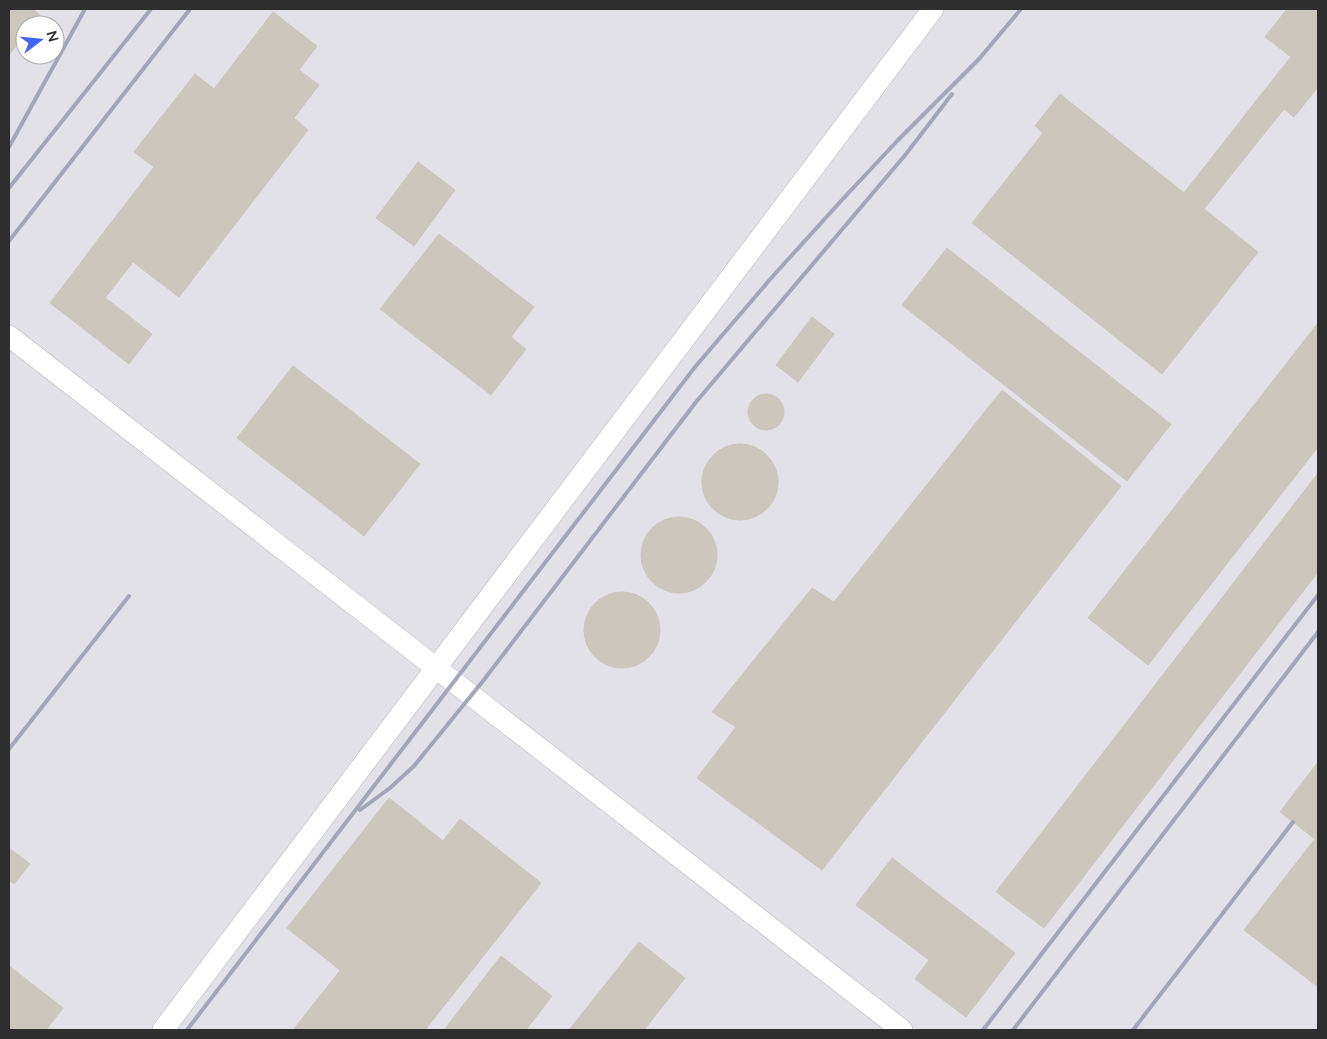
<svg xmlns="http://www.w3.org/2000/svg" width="1327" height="1039" font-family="Lato,sans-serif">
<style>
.industrial{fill:#e3e1e8;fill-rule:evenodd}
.building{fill:#cbc7bf;stroke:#cbc5ba}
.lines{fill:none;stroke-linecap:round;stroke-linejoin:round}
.street-casing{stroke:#b4b7c1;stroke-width:22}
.street{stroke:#fff;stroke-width:21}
.rail{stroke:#a3a6b8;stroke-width:4}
</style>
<rect width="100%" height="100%" fill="#efe9e1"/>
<path class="industrial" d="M9 9H1318V1030H9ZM25 25H55V55H25Z"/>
<path class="building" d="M9 9H33L40 15 32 25H25V34L9 55Z
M1287 9H1318V87L1294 117 1263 92 1291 57 1265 37Z
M273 12 317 46 299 70 319 85 294 118 308 130 179 297 100 237 154 167 134 152 195 74 214 89Z
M1263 92 1284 109 1204 209 1184 193Z
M1060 94 1258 252 1162 374 972 223 1043 133 1035 126Z
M418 162 455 190 414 246 376 218Z
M439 234 534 307 511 337 526 349 491 395 380 309Z
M100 237 133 262 105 298 73 273Z
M947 248 1171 424 1127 481 902 305Z
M73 273 152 334 129 364 50 303Z
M812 317 834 334 798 382 776 365Z
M1318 323V447L1148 665 1088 618Z
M293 366 420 464 364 536 237 438Z
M1002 390 1121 486 822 870 697 778 736 727 712 712 812 588 834 602Z
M748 412a18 18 0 1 1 36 0a18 18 0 1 1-36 0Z
M702 482a38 38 0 1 1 76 0a38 38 0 1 1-76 0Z
M1318 473V572L1044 928 996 892Z
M641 555a38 38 0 1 1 76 0a38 38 0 1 1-76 0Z
M584 630a38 38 0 1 1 76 0a38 38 0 1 1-76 0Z
M1318 762V835L1315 839 1280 812Z
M389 798 443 841 340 970 287 928Z
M460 819 541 883 425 1030H293Z
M1318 835V987L1244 930Z
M9 848 30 864 14 884 9 880Z
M892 858 1015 953 966 1017 915 979 929 960 856 905Z
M639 942 685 978 644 1030H569Z
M501 956 552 996 526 1030H444Z
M9 966 63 1008 46 1030H9Z"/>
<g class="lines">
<defs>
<path id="street" d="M9 336 902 1030
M163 1030 933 9"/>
</defs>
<use href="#street" class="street-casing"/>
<use href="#street" class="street"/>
<path class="rail" d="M9 147 85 9
M9 188 151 9
M9 241 190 9
M9 749 129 596
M360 810 390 788 414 766 483 681 696 402 906 154 952 94
M187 1030 695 367 773 276 841 201 898 140 979 59 1021 9
M983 1030 1318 595
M1013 1030 1318 632
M1133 1030 1293 822"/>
</g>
<rect width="1327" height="1039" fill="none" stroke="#2e2e2e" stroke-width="20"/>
<g transform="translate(40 40) rotate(74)"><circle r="24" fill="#ffffff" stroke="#ababab"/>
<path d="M0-4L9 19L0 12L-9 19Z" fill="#4264fb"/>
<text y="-8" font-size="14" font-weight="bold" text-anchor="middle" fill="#2e2e2e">N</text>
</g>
</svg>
